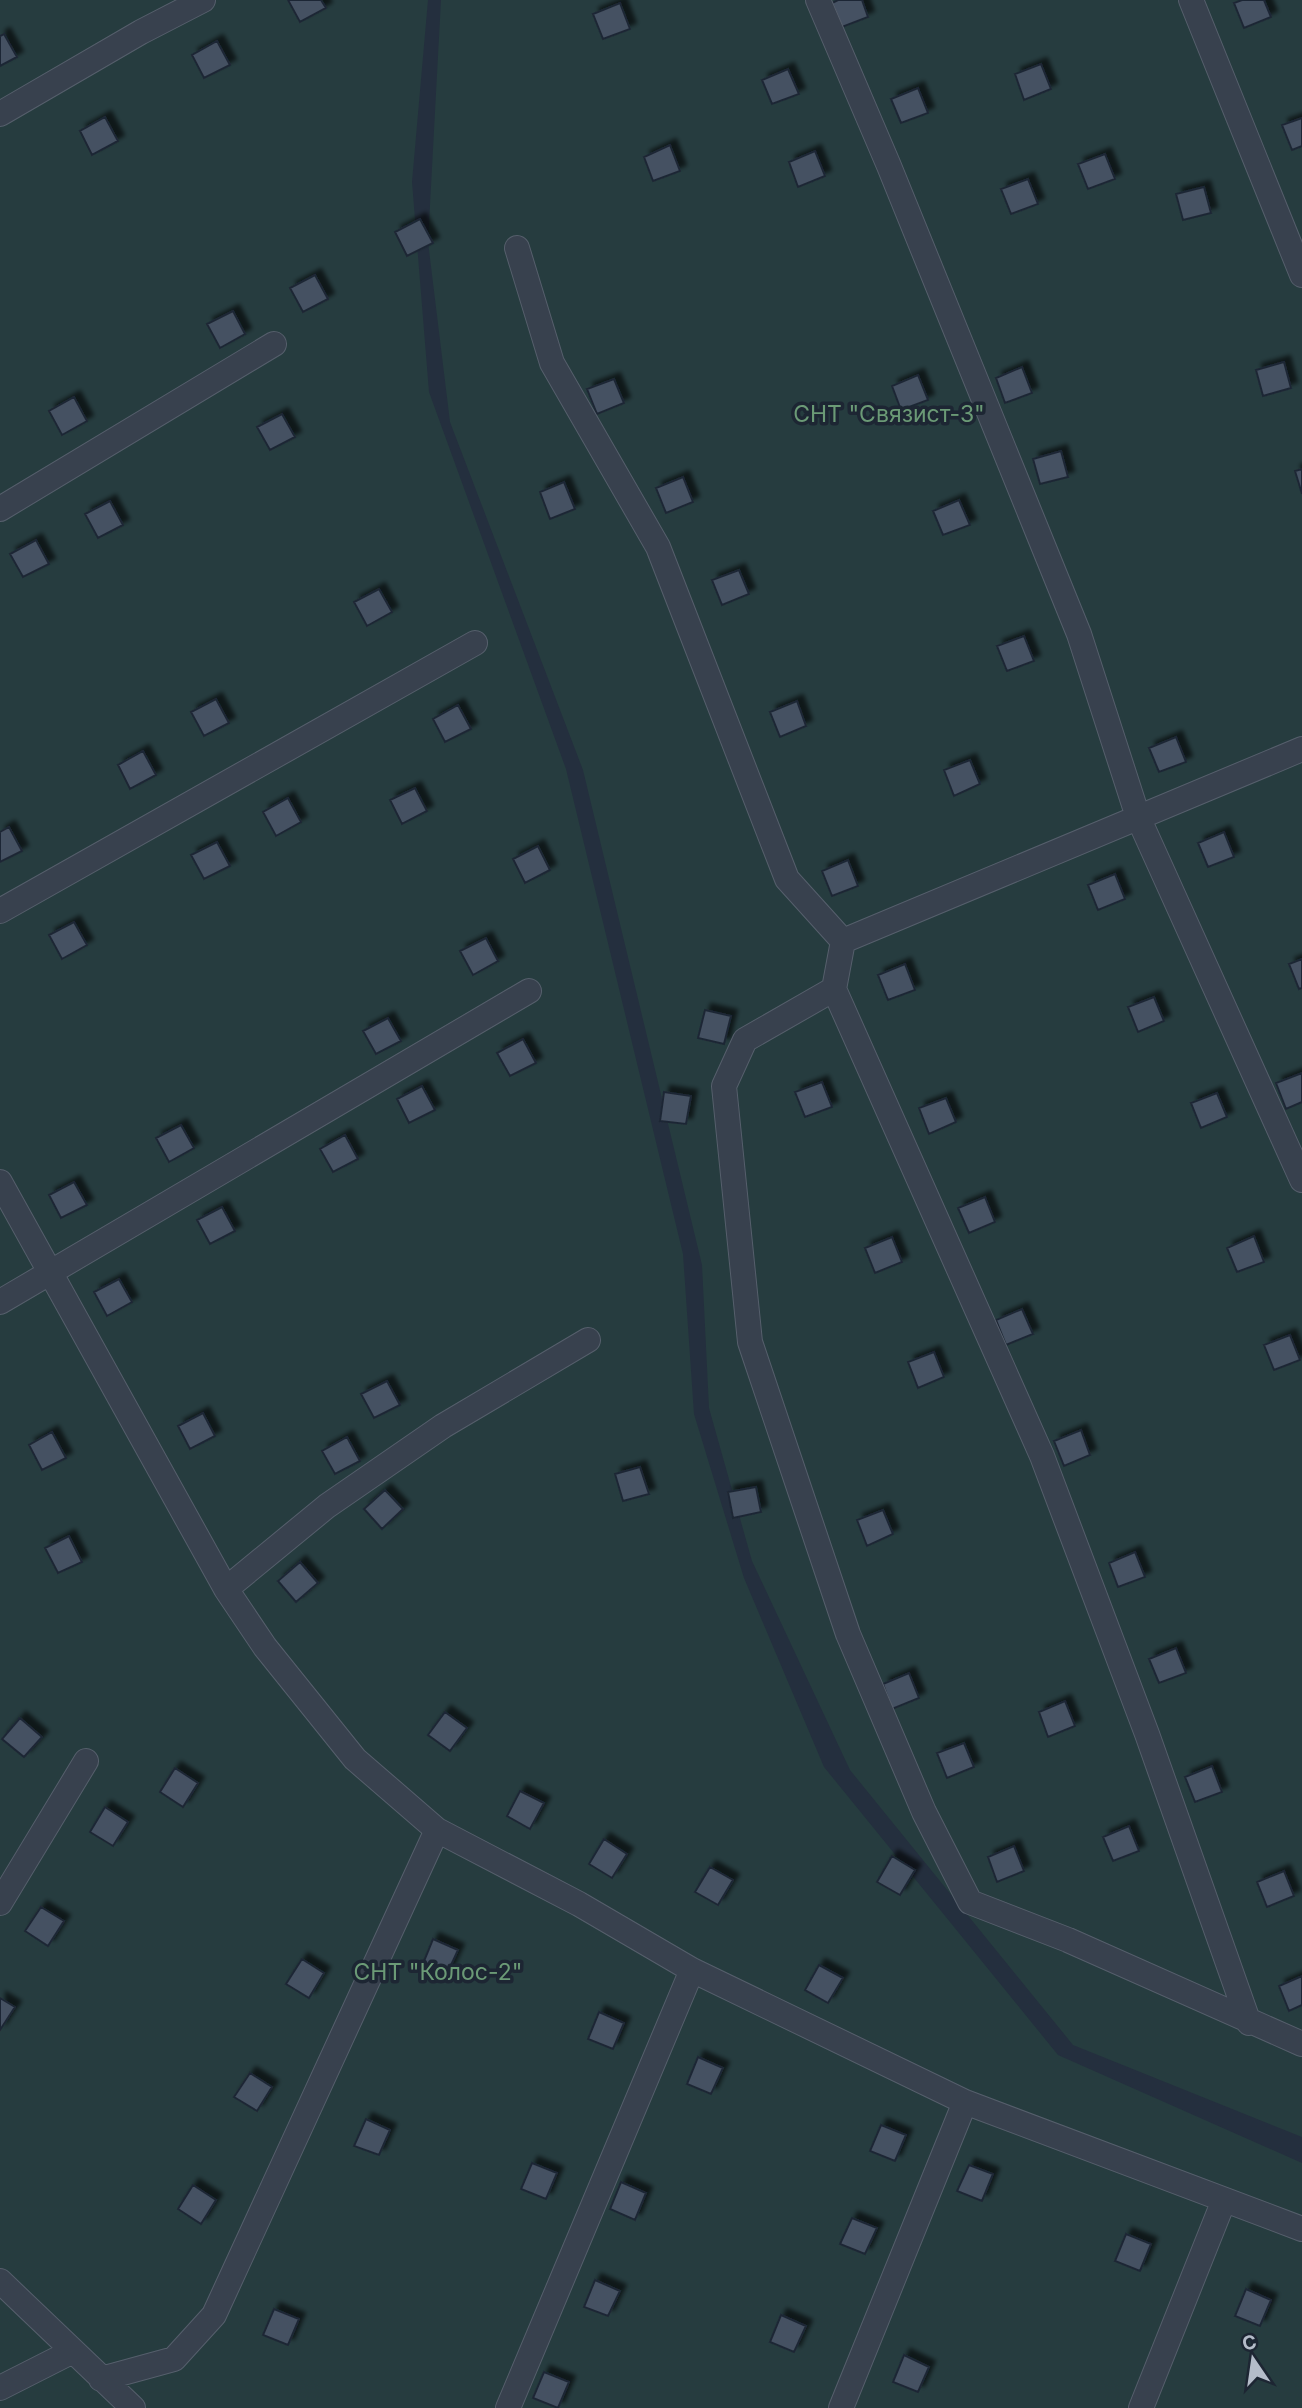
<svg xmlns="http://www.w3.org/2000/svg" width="1302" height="2408" font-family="Inter,sans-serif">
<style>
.green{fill:#263c3f}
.building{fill:#455162;stroke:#1f2835;stroke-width:2;filter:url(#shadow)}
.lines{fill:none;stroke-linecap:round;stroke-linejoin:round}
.service-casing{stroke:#565f6c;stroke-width:26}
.service{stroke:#38414e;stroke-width:24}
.labels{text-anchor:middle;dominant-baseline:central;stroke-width:7;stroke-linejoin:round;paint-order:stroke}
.park-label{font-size:23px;fill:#6b9a76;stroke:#1d2633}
</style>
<defs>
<filter id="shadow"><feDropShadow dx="6" dy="-6" stdDeviation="2" flood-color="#0009"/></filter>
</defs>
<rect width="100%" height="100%" fill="#242f3e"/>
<path class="green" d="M0 0H428L412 182 429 392 566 769 683 1254 694 1414 744 1578 824 1767 1058 2055 1302 2163V2408H0Z
M441 0H1302V2137L1073 2045 850 1770 752 1561 709 1408 702 1265 583 770 450 422 428 242Z"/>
<path class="building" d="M288 0H321L326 8 300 22Z
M838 0H862L868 17 842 27 832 3Z
M1242 0H1264L1271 17 1244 28 1234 3Z
M620 3 630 29 603 39 593 14Z
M4 34 17 57 0 66V36Z
M217 41 230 65 204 78 192 55Z
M1041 64 1051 89 1024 100 1015 74Z
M788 69 799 94 772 104 762 80Z
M918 88 928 113 901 123 891 99Z
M105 117 118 141 92 155 80 131Z
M1302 118V146L1292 150 1282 125Z
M670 145 680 171 653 181 644 157Z
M815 151 825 176 798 187 789 162Z
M1105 154 1115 179 1088 189 1078 164Z
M1028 179 1038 204 1011 214 1001 189Z
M1204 187 1211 213 1183 220 1176 194Z
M420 219 433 243 407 256 395 232Z
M315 275 328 299 303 312 290 288Z
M233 311 245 334 220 348 207 324Z
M1284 362 1291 388 1263 396 1256 370Z
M1022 367 1032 393 1005 403 996 378Z
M918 375 928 400 901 410 892 386Z
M614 379 624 403 597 414 587 389Z
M74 397 87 421 62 435 49 411Z
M282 414 295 437 270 450 257 427Z
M1061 451 1068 477 1040 484 1033 459Z
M1302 469V494L1295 471Z
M683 477 693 502 666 513 656 488Z
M564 482 575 509 550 519 540 492Z
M959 500 970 525 943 535 933 511Z
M110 501 123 525 98 538 85 514Z
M36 540 49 564 23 577 10 554Z
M739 570 749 594 722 605 712 580Z
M379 589 392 612 367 626 354 602Z
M1024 636 1034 661 1007 671 997 646Z
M216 699 229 723 204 736 191 712Z
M797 701 806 726 780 737 770 712Z
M458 705 471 729 445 742 433 719Z
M1176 737 1186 762 1159 772 1149 748Z
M143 751 156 775 130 789 118 765Z
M970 760 980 784 954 796 944 770Z
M415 788 427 811 402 824 390 800Z
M288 798 301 822 276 836 263 812Z
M9 827 22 851 0 862V832Z
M1224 832 1234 857 1208 867 1198 843Z
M217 842 230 866 204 879 191 855Z
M538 846 550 870 525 883 513 859Z
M848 860 858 886 832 896 822 871Z
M1115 874 1125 899 1098 910 1088 885Z
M74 922 87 945 62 959 49 935Z
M486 938 498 961 473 975 460 951Z
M1302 959V988L1299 989 1289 964Z
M905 964 915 990 888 1000 878 975Z
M1154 997 1164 1021 1138 1032 1128 1007Z
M705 1010 731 1016 724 1044 698 1038Z
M388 1018 401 1041 376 1054 363 1031Z
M523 1039 536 1063 510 1076 497 1053Z
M1302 1073V1102L1286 1109 1276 1083Z
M822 1082 832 1107 805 1117 795 1092Z
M422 1086 435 1110 409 1123 397 1099Z
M664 1092 691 1096 686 1124 660 1121Z
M1217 1093 1227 1117 1201 1128 1191 1103Z
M946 1098 956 1122 929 1134 919 1108Z
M181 1125 194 1148 169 1162 156 1138Z
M345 1135 358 1159 333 1172 320 1149Z
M74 1182 87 1205 61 1218 49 1195Z
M985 1197 995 1222 969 1233 958 1208Z
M222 1207 235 1231 210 1244 197 1220Z
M1254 1236 1264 1262 1237 1272 1227 1248Z
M892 1237 902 1262 875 1273 865 1248Z
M119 1279 132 1302 107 1316 94 1292Z
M1022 1309 1033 1334 1006 1345 996 1320Z
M1290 1335 1300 1360 1274 1370 1264 1345Z
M934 1352 944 1377 918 1388 908 1362Z
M387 1381 400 1405 374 1418 361 1394Z
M203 1413 215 1436 190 1449 178 1426Z
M1081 1430 1090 1455 1064 1466 1054 1441Z
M52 1432 66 1458 42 1470 29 1445Z
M347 1437 360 1461 335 1474 322 1451Z
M640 1467 649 1494 623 1501 615 1474Z
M756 1487 761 1512 733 1518 728 1492Z
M385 1490 403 1509 382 1529 364 1509Z
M883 1510 893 1534 867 1546 857 1520Z
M69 1536 82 1562 58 1573 45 1548Z
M1135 1552 1145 1577 1118 1587 1109 1563Z
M300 1562 318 1583 296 1602 278 1581Z
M1176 1648 1186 1673 1159 1683 1149 1659Z
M909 1673 919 1698 892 1709 883 1684Z
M1065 1701 1075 1726 1048 1737 1039 1712Z
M445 1712 467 1728 450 1751 428 1735Z
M20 1718 42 1737 24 1757 2 1739Z
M964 1743 974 1767 947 1778 937 1753Z
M1212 1766 1222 1792 1195 1802 1185 1777Z
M175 1768 198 1783 183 1807 160 1792Z
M520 1791 544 1803 530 1829 507 1816Z
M105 1807 128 1822 113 1846 90 1832Z
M1129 1826 1139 1851 1113 1861 1103 1837Z
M604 1839 627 1854 612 1878 589 1864Z
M1014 1846 1024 1871 997 1882 988 1857Z
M892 1856 915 1870 900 1895 877 1882Z
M710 1867 733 1880 718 1905 695 1892Z
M1284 1871 1294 1896 1267 1907 1257 1882Z
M41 1907 64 1921 48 1946 25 1931Z
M433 1939 458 1950 446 1976 422 1966Z
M302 1959 324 1973 309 1998 286 1984Z
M819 1965 843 1978 828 2003 805 1990Z
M1302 1976V2005L1289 2011 1279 1986Z
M0 1998 15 2007 0 2030Z
M599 2012 624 2023 613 2049 588 2039Z
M698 2057 723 2068 711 2094 687 2084Z
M250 2073 272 2087 257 2111 234 2097Z
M366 2119 390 2130 379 2155 354 2146Z
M881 2125 906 2135 895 2161 870 2151Z
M532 2163 557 2173 546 2199 521 2189Z
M969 2165 993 2174 982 2201 957 2191Z
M621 2182 646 2193 635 2220 610 2209Z
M193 2185 216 2200 201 2224 178 2209Z
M852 2218 877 2228 865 2254 840 2244Z
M1126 2234 1151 2244 1140 2271 1115 2261Z
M595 2280 620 2291 608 2316 584 2307Z
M1246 2289 1271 2300 1260 2326 1235 2316Z
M274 2309 299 2319 288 2345 263 2335Z
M781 2315 806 2326 794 2352 770 2342Z
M904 2355 929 2367 918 2392 893 2382Z
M544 2372 569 2382 558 2408 533 2398Z"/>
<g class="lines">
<defs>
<path id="service" d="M818 0 889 166 1079 634 1138 817 1302 1180
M1191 0 1302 275
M0 114 141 32 203 0
M517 248 552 363 658 547 787 879 843 941
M0 509 274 344
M1302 749 843 941 834 989 745 1040 724 1086 750 1342 848 1634 924 1812 970 1902 1068 1940 1302 2044
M0 911 475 643
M834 989 1042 1456 1147 1734 1249 2023
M0 1182 226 1589 265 1647 355 1759 437 1830 579 1904 692 1970 965 2102 1302 2229
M0 1302 529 991
M226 1589 327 1506 443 1426 588 1340
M0 1903 86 1761
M0 2281 133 2408
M101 2379 174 2359 214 2315 437 1830
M0 2388 73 2351
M508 2408 692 1970
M841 2408 965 2102
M1141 2408 1224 2200"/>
</defs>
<use href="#service" class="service-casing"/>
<use href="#service" class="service"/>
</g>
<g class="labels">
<g class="park-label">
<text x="889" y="414">СНТ "Связист-3"</text>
<text x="438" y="1972">СНТ "Колос-2"</text>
</g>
</g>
<g transform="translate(1253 2359) rotate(347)" stroke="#1d2633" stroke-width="5" paint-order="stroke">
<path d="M0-5L12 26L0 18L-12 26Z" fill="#b4bcc9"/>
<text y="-10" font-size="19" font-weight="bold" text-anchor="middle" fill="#b4bcc9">С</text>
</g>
</svg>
